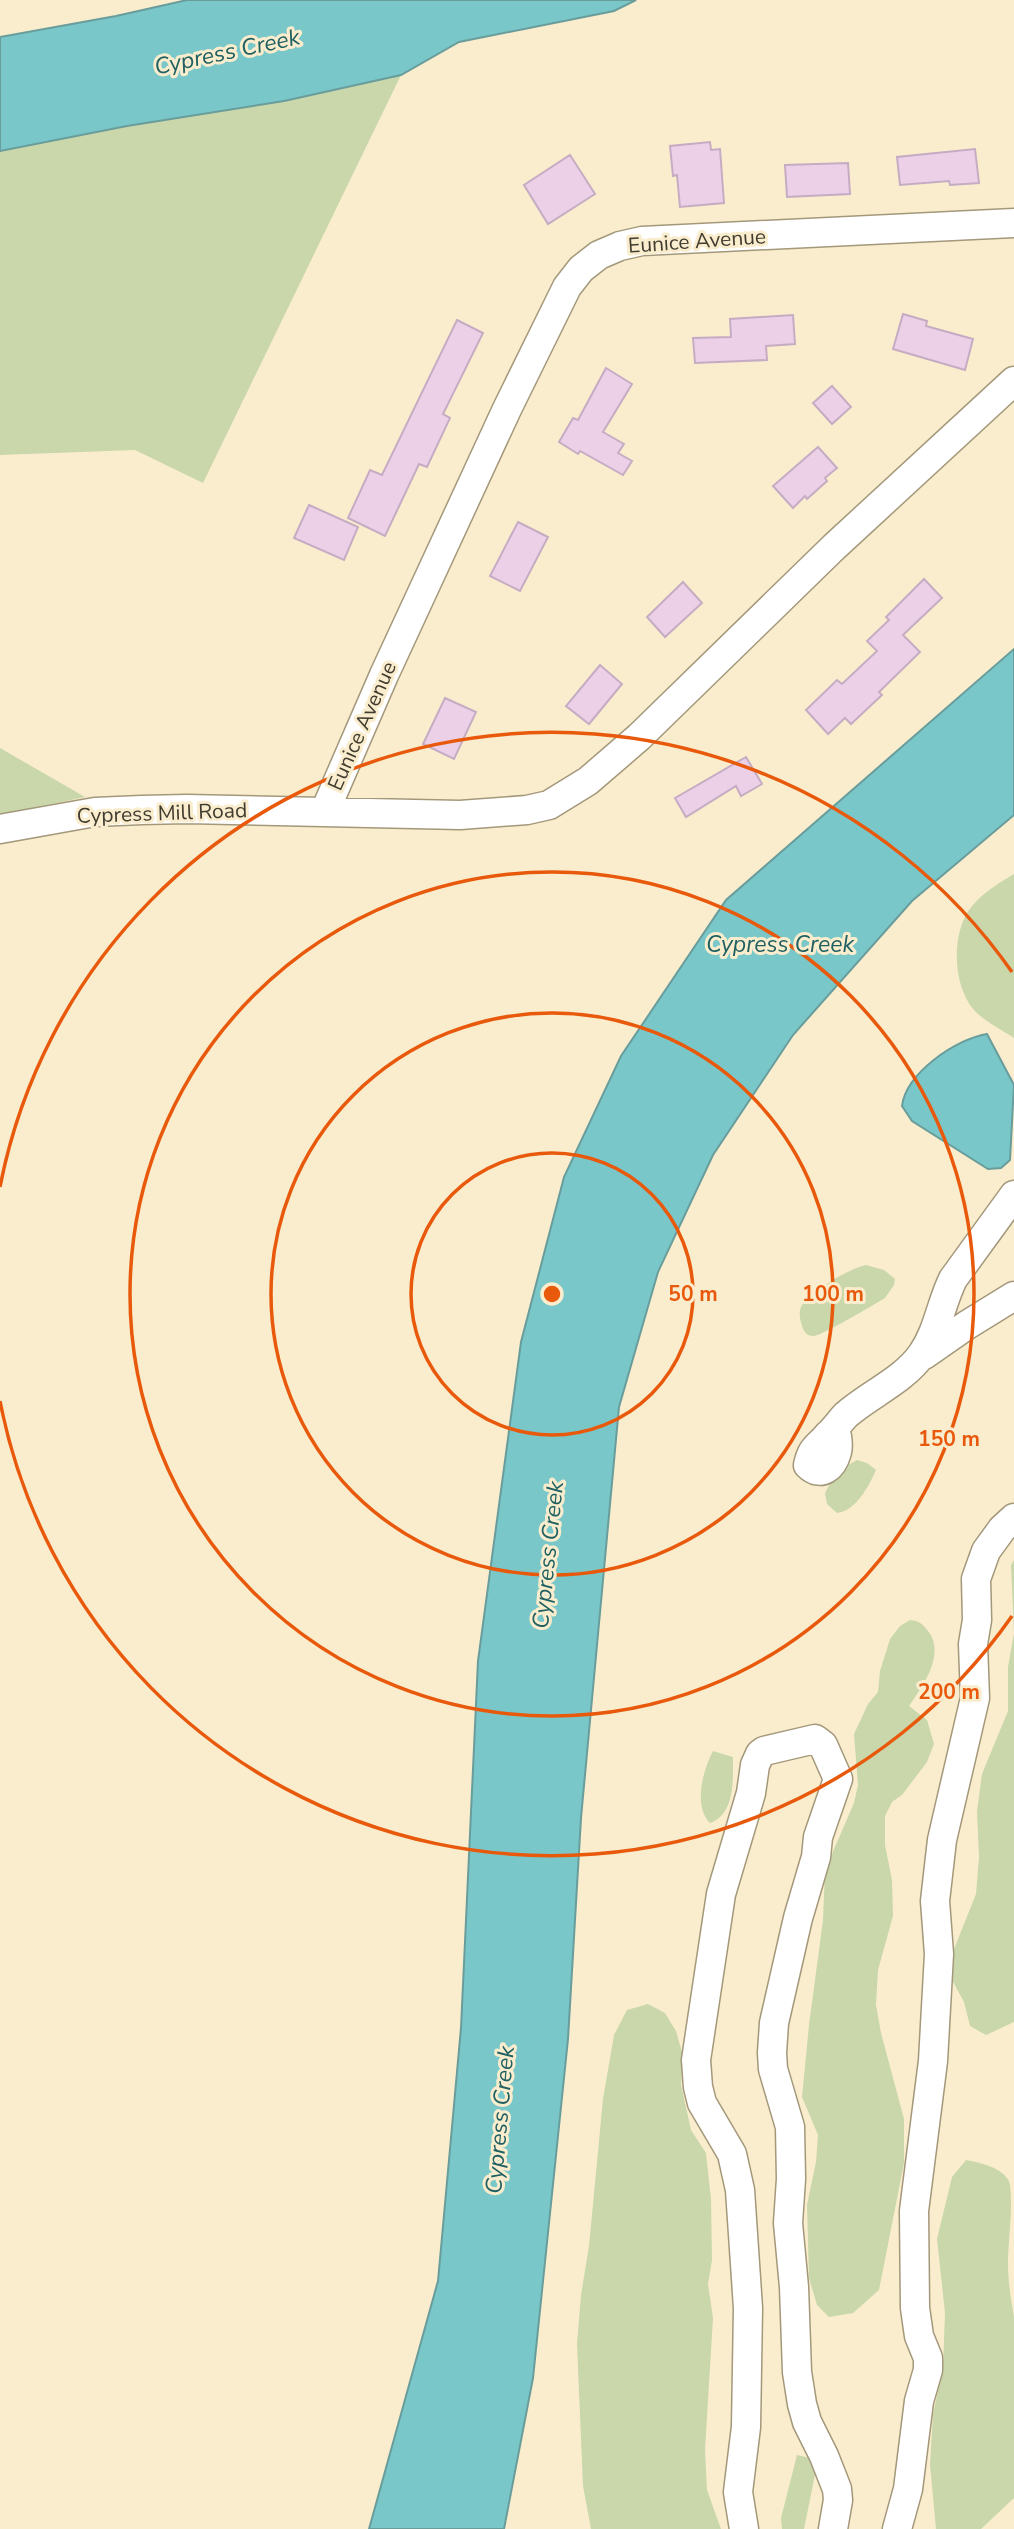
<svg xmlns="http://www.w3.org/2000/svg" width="1014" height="2529" font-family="'Nunito Sans',sans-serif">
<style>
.green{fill:#c9d7ab}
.water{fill:#7ac7c9;stroke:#699d9b;stroke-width:2}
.building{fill:#ebd0e8;stroke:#c6acc3;stroke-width:2}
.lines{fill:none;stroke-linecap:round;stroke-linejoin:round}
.minor-casing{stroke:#a4987b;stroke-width:31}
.minor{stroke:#fff;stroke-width:28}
.ring{fill:none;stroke:#e8590c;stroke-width:3.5}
.labels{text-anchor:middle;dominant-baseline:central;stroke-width:6;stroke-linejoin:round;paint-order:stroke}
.street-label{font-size:21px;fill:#413c30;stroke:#faedce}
.water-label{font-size:23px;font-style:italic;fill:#1f6062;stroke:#faedce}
.centre{fill:#e8590c;stroke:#faedce;stroke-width:3.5}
.ring-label{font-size:21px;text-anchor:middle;font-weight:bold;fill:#e8590c;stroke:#faedce;stroke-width:6;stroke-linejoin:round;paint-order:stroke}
</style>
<rect width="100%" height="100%" fill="#faedce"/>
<path class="green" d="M401 75 203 483 135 450 0 455V151L127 126 284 101Z
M0 748 85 797 0 815Z
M1014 874V1038C1001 1029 985 1022 974 1010 954 987 952 943 965 917 975 897 996 885 1014 874Z
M866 1265 884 1270 895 1279 894 1285 885 1298C875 1304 820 1337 813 1336 807 1336 804 1332 802 1326 800 1319 798 1312 802 1305 810 1292 850 1268 866 1265Z
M857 1460 867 1463 876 1470C869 1486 856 1511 837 1513L827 1504 825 1493C833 1477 842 1468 857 1460Z
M1014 1560V2022L986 2035 970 2026 964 2002 952 1980 954 1949 976 1894 979 1857 977 1811 982 1774 1008 1711V1667L1014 1633 1011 1565Z
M910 1620C919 1621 922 1623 928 1631 946 1654 923 1686 909 1706L927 1720 934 1744 927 1762 902 1795 892 1802 885 1816V1845L892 1880 893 1916 878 1970 876 2005 881 2033 904 2119V2163L879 2290 853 2313 829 2317 817 2305 809 2278 807 2205 816 2162 818 2135 802 2097 809 2025 823 1920 825 1870 854 1803 858 1785 854 1734 868 1704 878 1692 880 1671 890 1639 900 1626Z
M713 1751 733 1757C733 1781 735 1814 710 1823 693 1806 703 1770 713 1751Z
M648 2004 665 2013 676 2031 683 2056 681 2085 691 2130 706 2153 711 2199 712 2260 708 2284 713 2318 705 2450 707 2490 721 2529H591L583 2486 577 2344 581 2295 589 2246 603 2099 614 2035 627 2010Z
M966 2160C981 2163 1001 2167 1009 2181 1014 2199 1008 2242 1008 2263 1008 2282 1011 2299 1014 2317V2498L981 2529H936L930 2465 933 2414 943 2368 945 2313 937 2239 952 2177Z
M797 2455 818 2460 804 2529H782L781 2518Z"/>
<path class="water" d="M187 0H636L614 11 459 42 401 75 284 101 127 126 0 151V37L116 16Z
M1014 649V815L912 901 793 1035 713 1155 658 1272 619 1407 581 1818 568 2039 533 2378 504 2529H369L438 2281 461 2028 478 1661 521 1342 564 1177 621 1056 726 900Z
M987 1034 1014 1085 1010 1160 1001 1168 988 1169 912 1121 902 1106C906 1073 956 1039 987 1034Z"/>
<path class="building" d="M710 142 711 150 720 149 724 203 680 207 677 175 673 176 670 146Z
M975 149 979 183 950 185 949 181 900 185 897 157Z
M570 155 595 194 548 224 524 185Z
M848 163 850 194 787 197 785 165Z
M903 314 927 321 926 326 973 339 965 370 893 349Z
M793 315 795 344 766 346 767 360 695 363 693 338 731 337 730 319Z
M457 320 483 333 443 414 450 418 427 467 419 464 385 536 348 518 370 470 382 475Z
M606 368 632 384 603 432 624 444 618 453 632 461 623 475 580 451 578 454 559 442 573 418 578 420Z
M832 386 851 407 832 424 813 403Z
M818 447 837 468 825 478 827 481 807 499 805 496 793 508 773 486Z
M309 505 358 527 344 560 294 538Z
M518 522 548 537 520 591 490 576Z
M924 579 942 598 903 635 920 652 879 692 882 695 851 724 845 718 828 734 806 710 837 680 842 684 877 651 867 641 889 620 886 617Z
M683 582 702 603 665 637 647 617Z
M600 665 622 684 589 724 566 706Z
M445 698 476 712 454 759 423 744Z
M746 757 762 784 741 796 736 786 686 817 675 798Z"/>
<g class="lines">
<defs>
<path id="minor" d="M325 811 384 675 507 409 567 287 581 269 599 255 620 246 642 241 1014 223
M0 829 95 812 142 810 187 809 460 815 527 810 549 805 588 781 639 737 834 547 1014 381
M924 1355 967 1325 1014 1296
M835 1428C837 1435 839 1444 837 1452 833 1467 821 1478 808 1465 812 1447 817 1448 828 1435 835 1429 840 1421 846 1415 870 1394 904 1380 922 1354 938 1331 941 1303 953 1279L1014 1195
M744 2529 738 2492 746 2427 748 2308 740 2190 732 2154 702 2103 698 2087 696 2060 721 1894 751 1793 755 1765 760 1754 764 1751 815 1739 823 1745 838 1779 818 1837 816 1857 798 1918 774 2023 772 2053 773 2069 790 2127 791 2179 788 2223 794 2287 797 2372 802 2404 807 2422 824 2456 837 2489 838 2500 833 2529
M897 2529 908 2489 919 2401 928 2370V2358L919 2336 915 2308 914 2211 933 2061 939 1954 935 1901 942 1840 975 1698 973 1644 977 1620 976 1579 986 1551 1002 1529 1014 1518"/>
</defs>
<use href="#minor" class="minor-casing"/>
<use href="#minor" class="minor"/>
</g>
<g class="ring">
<circle cx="552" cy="1294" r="141"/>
<circle cx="552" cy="1294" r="281"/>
<circle cx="552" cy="1294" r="422"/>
<path d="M1012 1616A562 562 0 0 1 0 1401M0 1187A562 562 0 0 1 1012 972"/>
</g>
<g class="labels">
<g class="street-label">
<text transform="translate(697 241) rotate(-4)">Eunice Avenue</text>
<text transform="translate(362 726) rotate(-66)">Eunice Avenue</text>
<text transform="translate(162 813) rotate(-2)">Cypress Mill Road</text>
</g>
<g class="water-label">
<text transform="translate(227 52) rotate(-12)">Cypress Creek</text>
<text x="780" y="944">Cypress Creek</text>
<text transform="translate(548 1555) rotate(-84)">Cypress Creek</text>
<text transform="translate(500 2120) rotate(-85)">Cypress Creek</text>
</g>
</g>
<circle cx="552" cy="1294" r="10" class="centre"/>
<g class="ring-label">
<text x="693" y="1301">50 m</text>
<text x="833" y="1301">100 m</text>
<text x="949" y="1446">150 m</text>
<text x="949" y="1699">200 m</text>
</g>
</svg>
